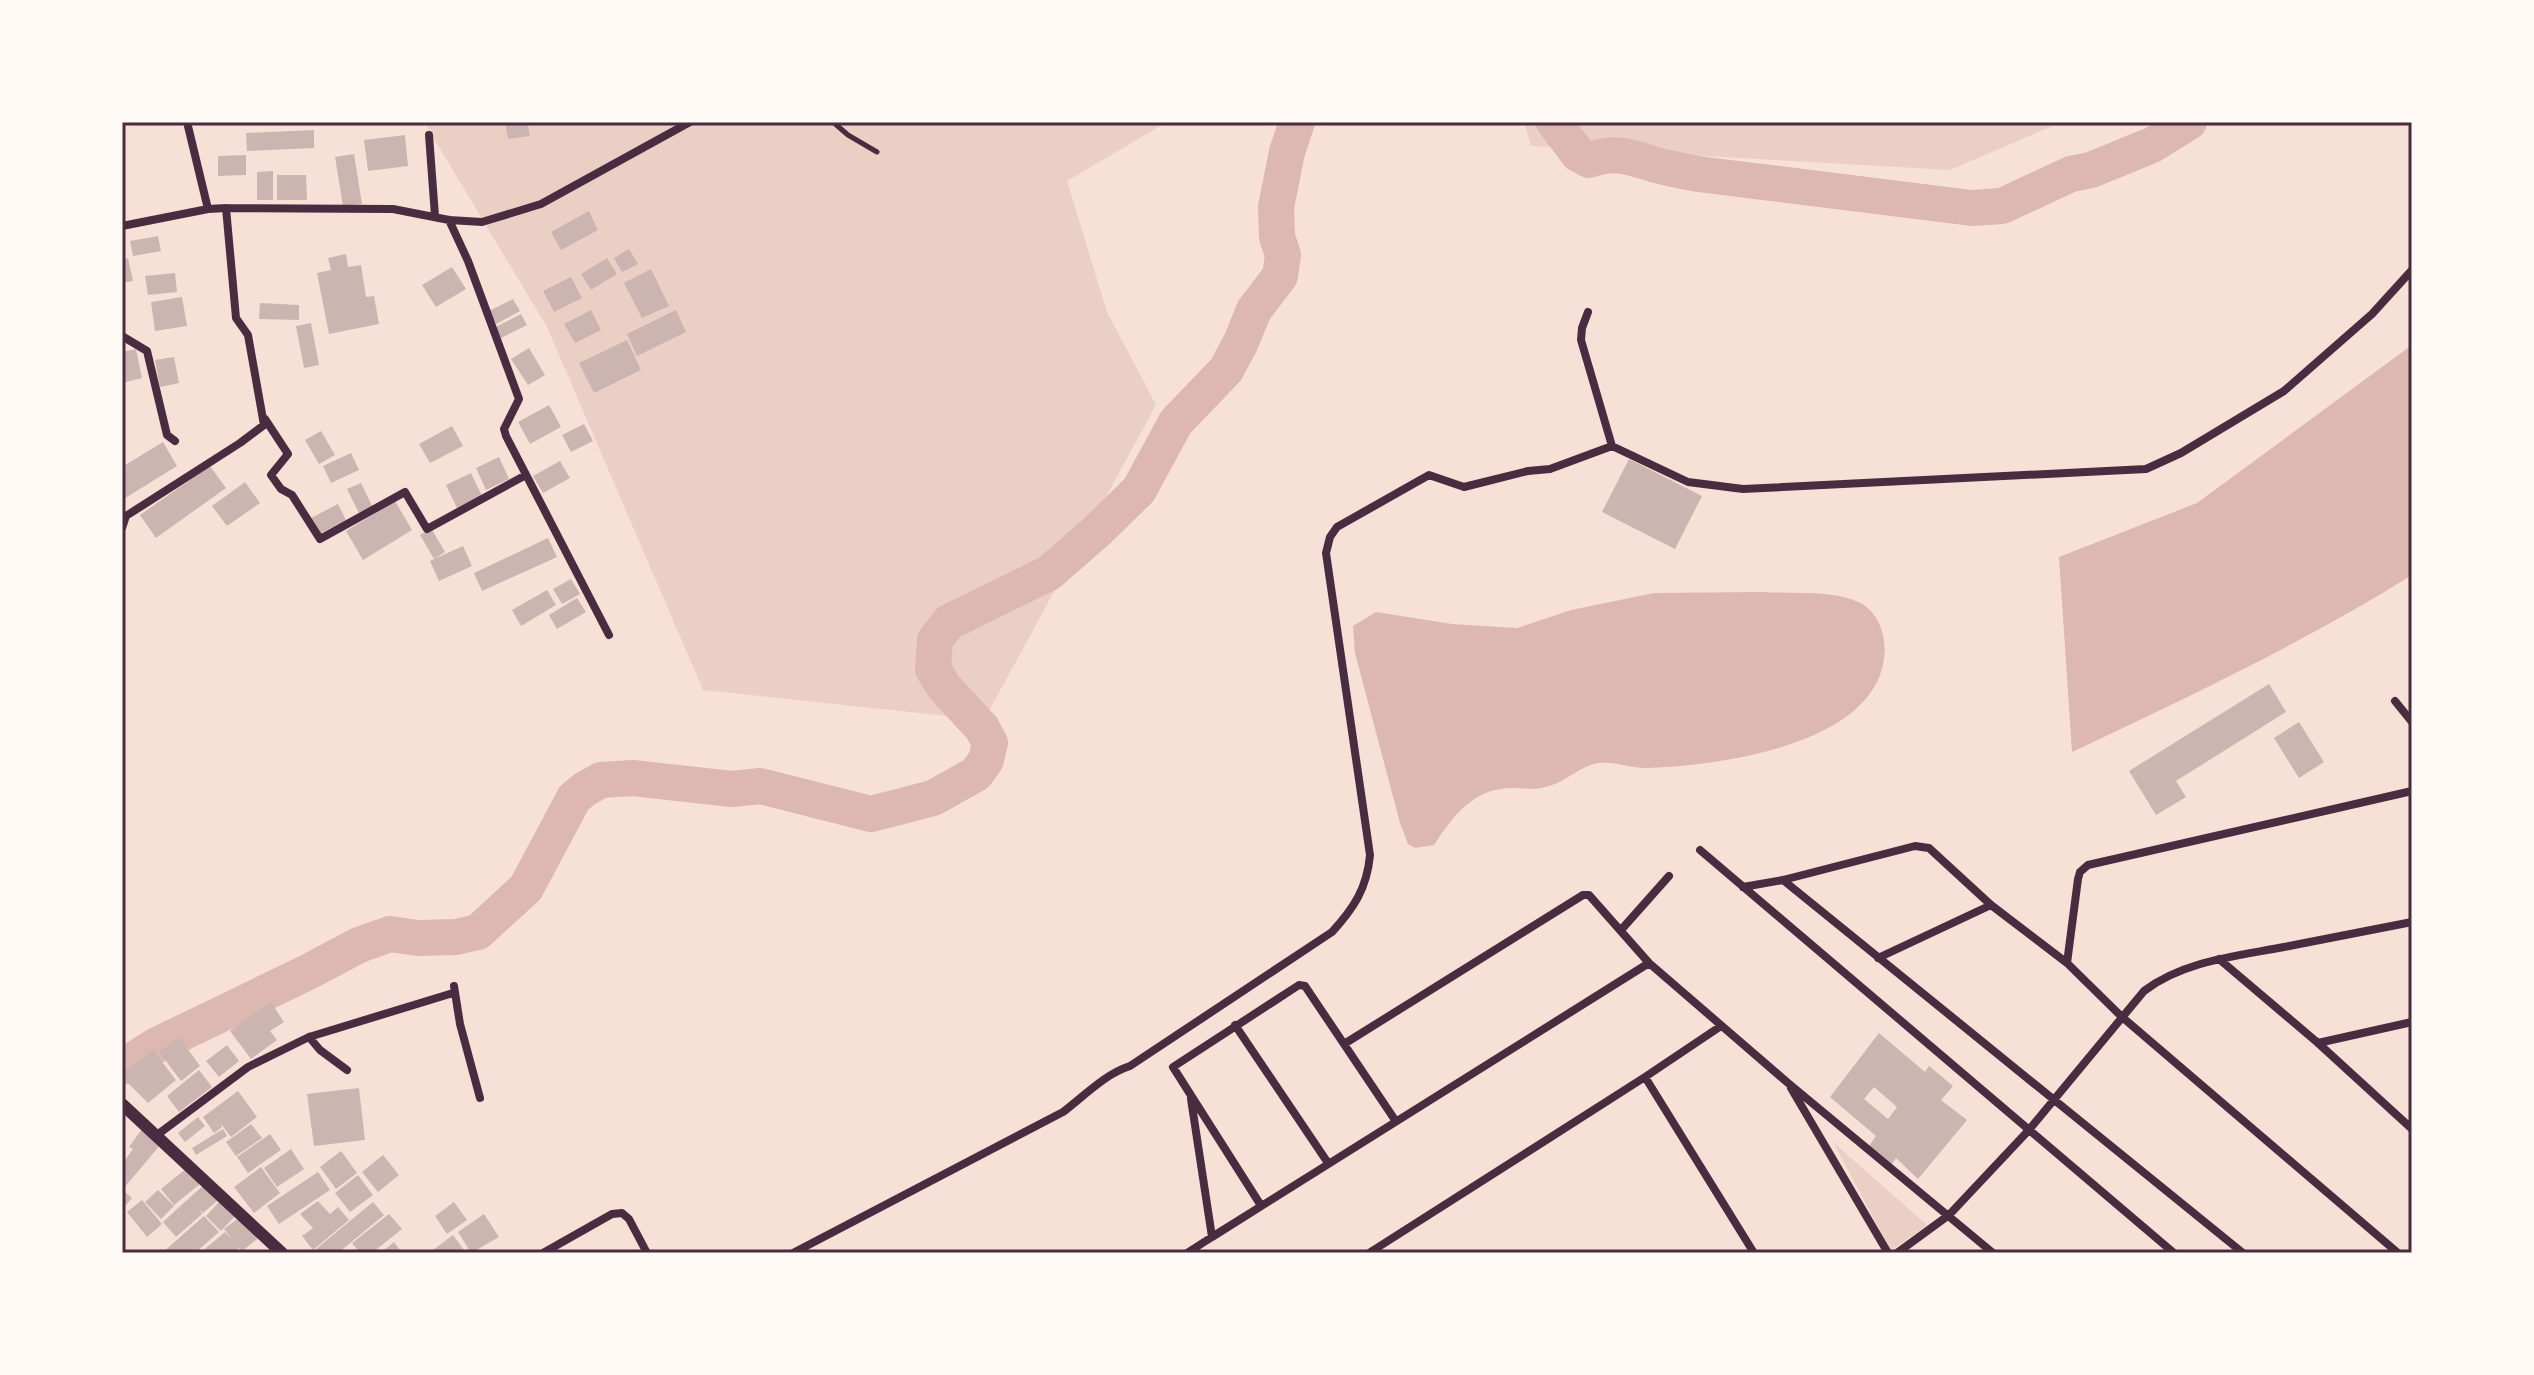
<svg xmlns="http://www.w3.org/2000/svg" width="2534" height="1375" font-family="'Golos Text',sans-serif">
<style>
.green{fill:#ebcfc5}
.water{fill:#dcb8b0}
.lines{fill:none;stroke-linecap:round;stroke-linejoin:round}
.river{stroke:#dcb8b0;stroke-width:36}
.building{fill:#ccb4b1;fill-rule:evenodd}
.service{stroke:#4a2c40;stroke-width:5}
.minor{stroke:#4a2c40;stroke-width:8}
.tertiary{stroke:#4a2c40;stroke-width:12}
.neatline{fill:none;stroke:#4a2c40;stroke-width:3}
</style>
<rect width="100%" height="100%" fill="#f7e1d7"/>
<path class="green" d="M424 122H1167L1067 181 1107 312 1156 405 984 720 703 690 547 327Z
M1524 122H2062L1950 170 1531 146Z
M1833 1142 1927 1225 1891 1251Z"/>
<path class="water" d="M2412 345V575C2303 643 2188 697 2072 752L2059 557 2197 503Z
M1762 592C1790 594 1833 590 1858 602 1879 611 1887 637 1884 658 1874 746 1715 766 1647 768 1630 768 1615 761 1598 763 1580 766 1567 781 1549 786 1533 792 1518 786 1501 789 1469 793 1450 821 1434 845L1415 848 1408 844 1400 823 1355 653 1353 626 1376 612 1452 624 1517 628 1571 610 1654 593Z"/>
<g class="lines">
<path class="river" d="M1554 122 1578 154 1589 160C1619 150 1631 158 1660 166 1672 169 1686 172 1698 174L1972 208 2002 206 2071 174 2091 170 2152 145 2189 122
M122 1067 157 1045 308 972 359 945 390 934 418 938 456 937 478 932 526 888 574 798 585 789 601 780 633 778 732 789 760 786 871 814 933 798 976 774 986 760 990 743 982 728 944 687 933 669 935 640 949 622 1049 573 1097 531 1139 490 1176 422 1226 370 1241 342 1254 310 1280 276 1283 255 1277 237 1276 207 1287 152 1297 122"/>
</g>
<path class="building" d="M505 122H527L530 136 508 139Z
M314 130V148L247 151 246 133Z
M405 135 408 166 368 171 364 140Z
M354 154 362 204 343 206 335 157Z
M246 155V175L218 176V156Z
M273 171V200H257V172Z
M277 175H306L307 200H277Z
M589 211 598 230 561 250 551 232Z
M158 236 161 251 133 256 130 241Z
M629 249 638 264 622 272 614 258Z
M346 254 348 267 361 265 366 297 374 296 379 324 329 334 317 273 331 270 328 258Z
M128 258 133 281 122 283V260Z
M607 258 617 274 591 290 581 274Z
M452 267 466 289 436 307 422 285Z
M651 269 669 306 642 318 624 283Z
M175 273 177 292 148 295 145 276Z
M571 277 582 298 554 312 543 291Z
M182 297 187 326 155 331 151 302Z
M513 299 520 311 496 324 489 311Z
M260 303 299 305V320L259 319Z
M591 310 601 330 575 343 564 324Z
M676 310 686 332 637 356 627 334Z
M521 314 527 325 501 338 496 327Z
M311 323 319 365 304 368 296 326Z
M627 340 641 370 594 393 579 363Z
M529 348 545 375 528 385 511 359Z
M136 349 142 378 122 383V352Z
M174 357 179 383 160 387 155 360Z
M549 405 561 427 530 444 518 422Z
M584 424 593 441 571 452 562 435Z
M452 426 463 446 430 463 419 444Z
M321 431 335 455 319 464 305 440Z
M163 442 177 466 122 500V467Z
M351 453 359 470 331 483 323 466Z
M499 457 509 479 486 490 476 468Z
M1629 459 1702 496 1675 549 1602 512Z
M560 461 570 478 543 493 533 476Z
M210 466 226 488 156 538 140 515Z
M471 473 482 496 457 508 446 485Z
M245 482 260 503 227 526 212 506Z
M361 483 372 506 359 513 347 489Z
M395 501 412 530 363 560 346 531Z
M338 504 346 520 319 534 311 518Z
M431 528 445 552 434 559 463 546 472 566 439 581 430 561 434 559 420 535Z
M548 538 557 557 482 591 474 573Z
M571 579 580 594 562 604 553 589Z
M547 590 556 605 521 626 512 610Z
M577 598 586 612 557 629 549 615Z
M2269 684 2286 712 2176 781 2186 797 2156 815 2129 771Z
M2299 722 2324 762 2299 778 2274 738Z
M271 1002 284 1022 270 1031 277 1040 251 1059 230 1031Z
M1879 1033 1925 1072 1929 1066 1953 1086 1941 1100 1967 1120 1918 1179 1896 1158 1891 1165 1869 1146 1876 1136 1830 1097ZM1874 1087 1897 1107 1888 1119 1864 1099Z
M179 1037 200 1066 181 1081 159 1052Z
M227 1045 239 1061 219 1077 206 1061Z
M153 1050 176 1080 148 1103 122 1077V1073Z
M199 1070 212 1087 179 1112 167 1096Z
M359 1088 365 1140 314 1146 307 1094Z
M238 1091 257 1117 231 1137 221 1124 222 1127 214 1133 203 1117Z
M198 1117 205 1126 185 1142 178 1133Z
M251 1124 262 1138 236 1156 226 1142Z
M142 1129 161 1144 124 1188 122 1186V1164L133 1149 129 1147Z
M223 1129 227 1136 196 1155 192 1148Z
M270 1134 281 1150 248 1173 237 1157Z
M291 1149 304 1169 277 1187 264 1168Z
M341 1151 357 1173 336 1189 320 1167Z
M383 1155 399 1175 378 1192 362 1172Z
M261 1167 280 1193 254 1213 234 1187Z
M187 1168 200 1184 174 1205 161 1189Z
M318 1172 330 1190 279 1224 267 1206Z
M358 1175 373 1195 350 1212 335 1193Z
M205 1184 218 1200 203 1213 200 1210 202 1214 176 1237 163 1222 177 1209 179 1211 177 1209Z
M122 1189 132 1198 122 1210Z
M158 1190 174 1206 161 1219 145 1202Z
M142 1200 162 1224 147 1237 127 1212Z
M221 1200 237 1214 221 1231 206 1216Z
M318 1201 330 1214 338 1207 349 1220 313 1250 302 1236 313 1228 300 1214Z
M373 1202 384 1215 338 1253H319L316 1249Z
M454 1202 467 1220 447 1234 435 1216Z
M389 1214 402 1229 372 1253H360L352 1243Z
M484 1214 499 1237 471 1253 458 1232Z
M204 1216 219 1232 195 1253H162Z
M240 1217 260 1237 242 1251 239 1248 234 1253H200L225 1232 232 1239 224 1229Z
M453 1235 466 1253H429Z
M394 1242 402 1253H380Z"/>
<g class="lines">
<path class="service" d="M833 122 848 135 877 152"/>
<path class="minor" d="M187 122 208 209
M429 135 435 216
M449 220 468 261 519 399 504 429 506 436 609 635
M122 226 208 209 226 208 393 209 449 220 482 222 541 204 690 122
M1588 312 1582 328 1581 340 1612 446
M122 336 147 351 167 435 175 441
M265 419 288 454 271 475 281 489 292 495 320 539 405 492 427 529 526 475
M122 528 126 516 240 443 264 425 248 335 236 318 226 208
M2395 701 2412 722
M1700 850 2174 1253
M1783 880 2243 1253
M1743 887 1783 880 1915 846 1929 848 1991 905 2067 963 2122 1017 2398 1253
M1621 930 1669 876
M1878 958 1991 905
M2219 959 2318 1043 2412 1129
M2067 963 2078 879 2080 872 2088 865 2412 791
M454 986 460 1024 480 1098
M1235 1025 1328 1163
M1721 1026 1645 1077 1754 1253
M309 1037 320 1050 347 1070
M2318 1043 2412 1022
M1344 1044 1583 895H1589L1649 963 1788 1083 1993 1253
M1791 1088 1888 1253
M1191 1099 1212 1237 1649 963
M157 1135 248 1067 309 1037 453 993
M1260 1204 1173 1067 1299 985 1305 986 1395 1120
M543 1253 612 1214 622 1213 629 1219 647 1253
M793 1253 1063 1112C1084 1096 1105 1074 1130 1066L1332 932C1354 908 1367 888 1370 855L1326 553 1330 537 1337 527 1429 475 1464 487 1528 471 1550 469 1612 446 1688 482 1743 489 2146 469 2181 453 2284 391 2372 314 2412 270
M1187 1253 1212 1237
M1369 1253 1645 1077
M1897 1253 1949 1215 2028 1131 2144 991C2183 961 2237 956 2284 947 2327 939 2369 930 2412 922"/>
<path class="tertiary" d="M122 1104 282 1253"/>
</g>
<rect width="2534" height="1375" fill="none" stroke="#fffaf5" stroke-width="248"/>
<rect x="124" y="124" width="2286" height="1127" class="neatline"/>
</svg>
